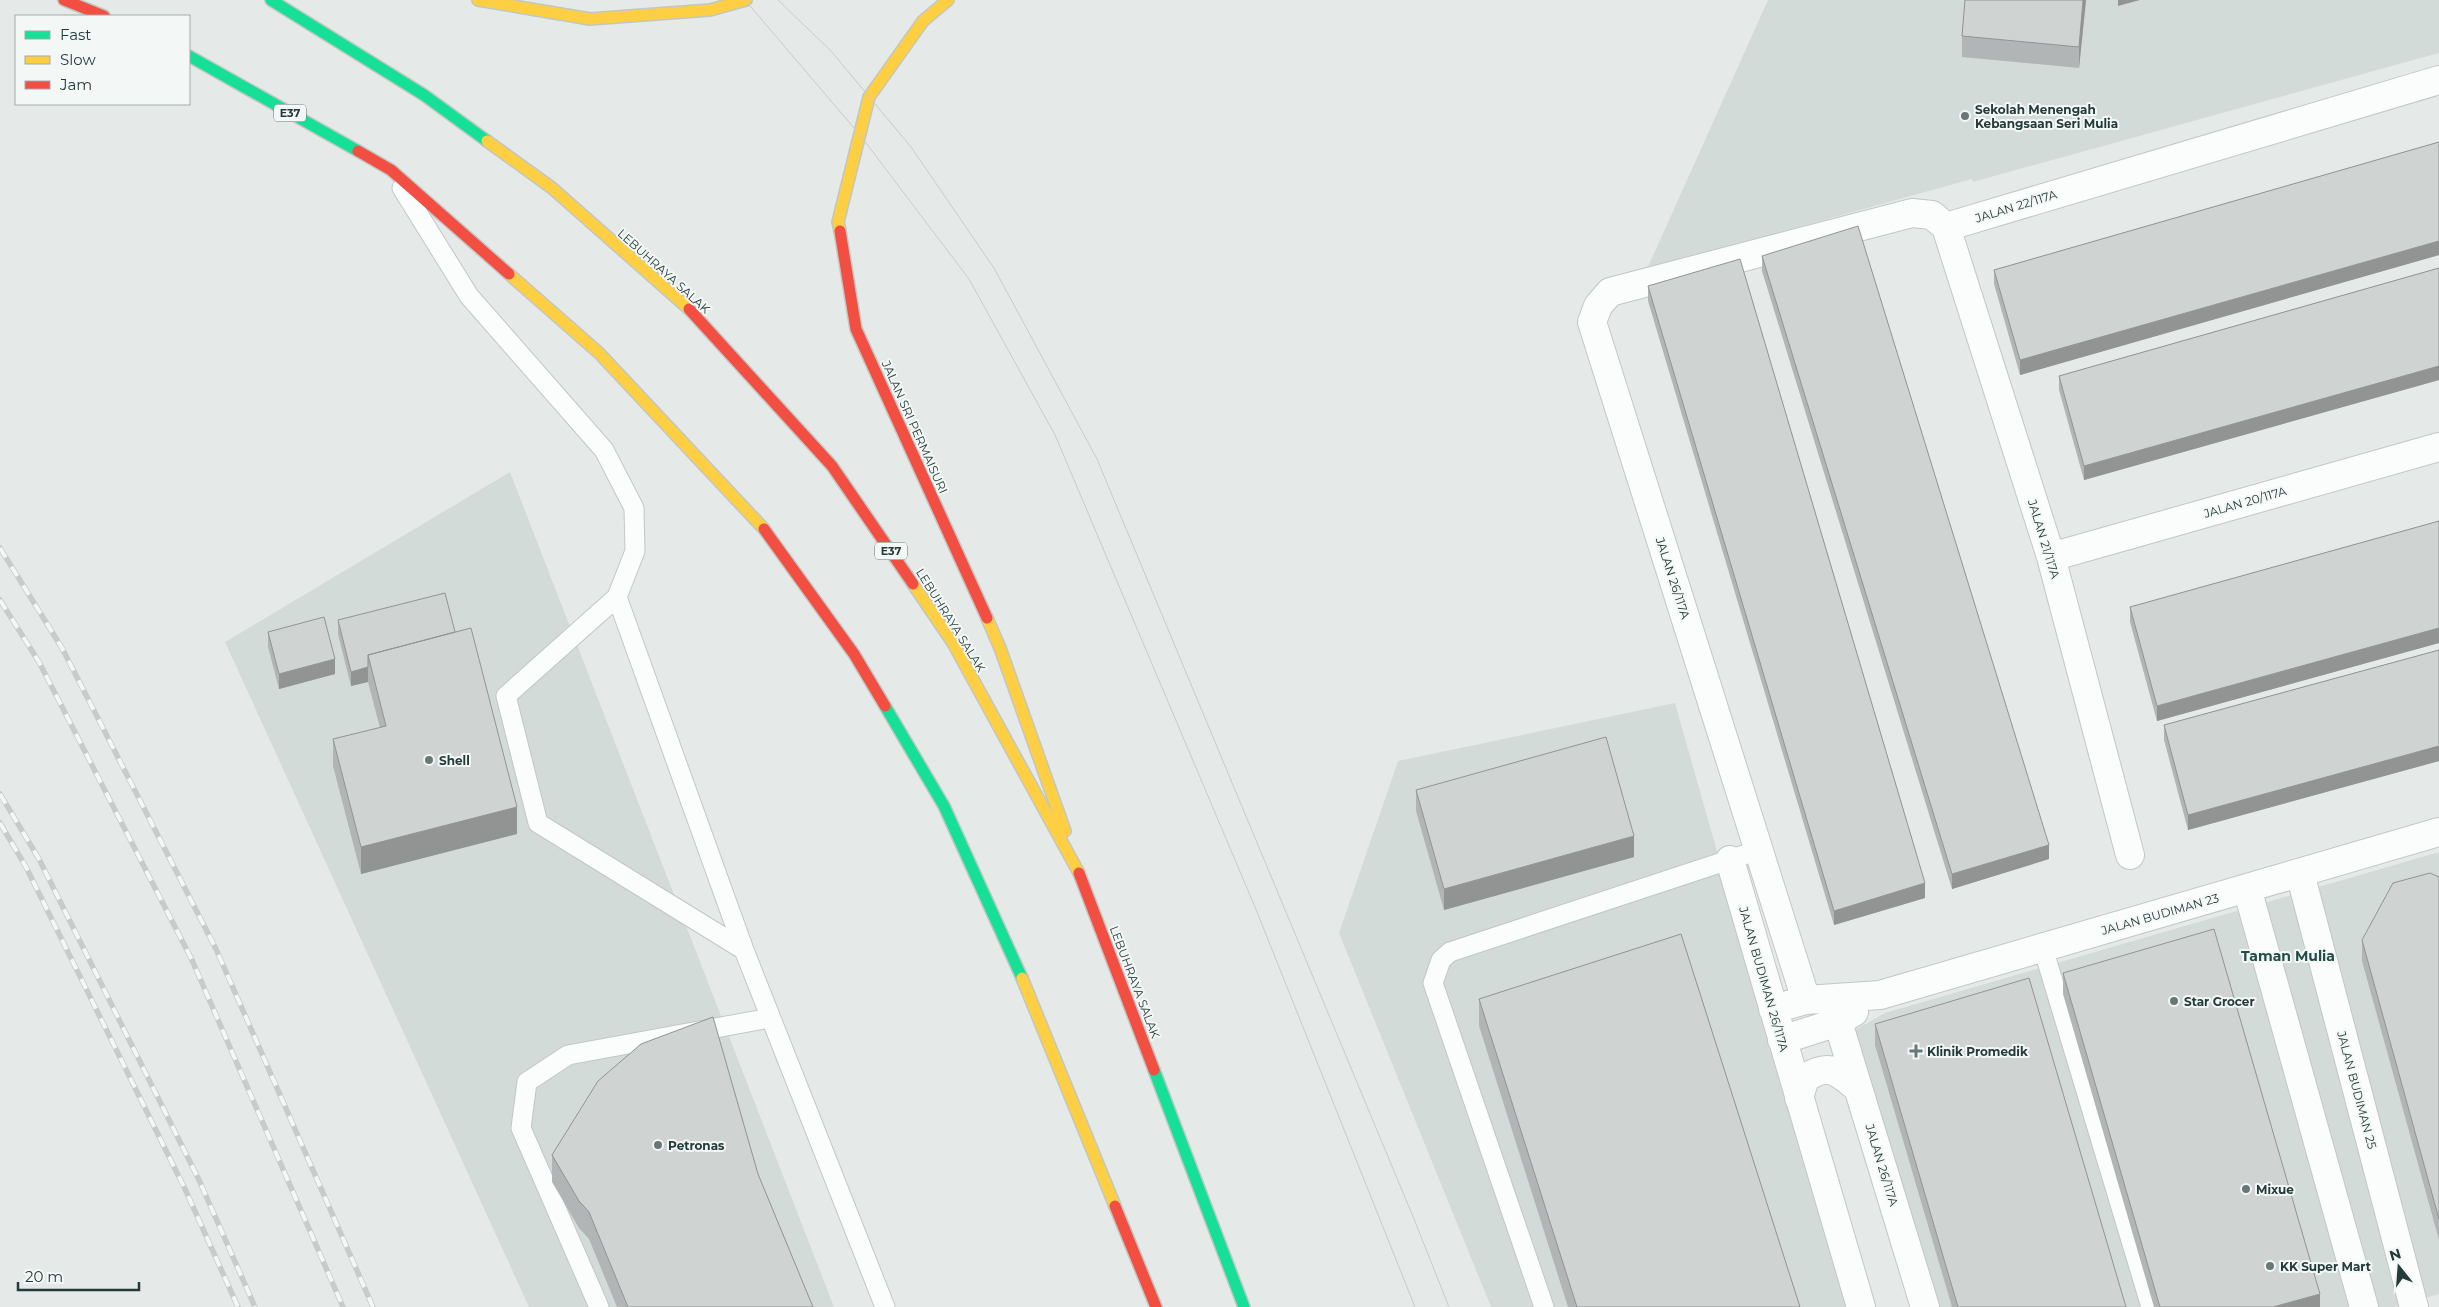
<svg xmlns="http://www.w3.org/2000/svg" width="2439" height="1307" font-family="Montserrat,sans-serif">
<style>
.built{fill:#d3dbd8}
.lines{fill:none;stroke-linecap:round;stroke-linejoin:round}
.lane-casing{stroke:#c2c7c5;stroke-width:21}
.street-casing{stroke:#c2c7c5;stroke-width:30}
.fast-casing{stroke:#c0c7c5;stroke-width:14}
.slow-casing{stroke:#c0c7c5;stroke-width:14}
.jam-casing{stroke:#c0c7c5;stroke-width:14}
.lane{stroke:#fbfcfc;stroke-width:19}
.street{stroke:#fbfcfc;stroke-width:28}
.fast{stroke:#16e098;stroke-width:11}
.slow{stroke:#ffcf43;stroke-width:11}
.jam{stroke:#f24e42;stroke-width:11}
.tram{stroke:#c7cbca;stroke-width:1}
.rail-casing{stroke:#c7cbca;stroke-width:5.5}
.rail{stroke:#f3f8f6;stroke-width:4;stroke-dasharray:11;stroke-linecap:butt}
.wall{fill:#b2b5b5}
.shaded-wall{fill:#919493}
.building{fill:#cfd3d2;stroke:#919493}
.poi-dot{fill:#687876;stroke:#f3f8f6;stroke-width:2}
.labels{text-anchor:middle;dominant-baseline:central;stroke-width:4;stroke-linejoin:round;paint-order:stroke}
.shield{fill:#f3f8f6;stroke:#627472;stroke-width:1}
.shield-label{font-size:11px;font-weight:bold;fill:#243b39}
.poi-label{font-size:12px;font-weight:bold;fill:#243b39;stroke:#f3f8f6;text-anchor:start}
.street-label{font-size:12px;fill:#243b39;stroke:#f3f8f6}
.neighbourhood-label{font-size:14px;font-weight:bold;fill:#214c48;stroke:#f3f8f6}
</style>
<rect width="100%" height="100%" fill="#e5eae8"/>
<path class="built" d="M1768 0H2439V53L1973 182 1972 179 1647 269Z
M510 472 834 1307H529L225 642Z
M1675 703 1846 1307H1491L1339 933 1398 761Z
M2439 852V1294L2394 1307H1940L1855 1030 1885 1013Z"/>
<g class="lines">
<defs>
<path id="lane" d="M402 188 469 296 604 450 634 508 635 551 617 597 506 696 538 823 744 950
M617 597 744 950 885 1307
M2043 948 2151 1307
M599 1307 521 1128 527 1082 568 1055 770 1018
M1544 1307 1433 983 1441 960 1450 952 1759 850"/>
<path id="street" d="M1946 227 2051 557 2130 855
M1946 227 2439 80
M2051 557 2439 447
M1730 860 1861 1307
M2300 873 2414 1307
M2247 888 2364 1307
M1806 1000 1592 322 1598 306 1610 292 1912 213 1932 215 1946 227
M1773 1009 1806 1000 1880 995 2439 832
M1838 1022 1925 1307
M1782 1040 1838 1022 1854 1012
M1799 1098 1805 1078C1830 1062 1837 1072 1858 1088"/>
<path id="fast" d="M271 0 424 95 487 141
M189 56 358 151
M885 706 944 806 1022 978
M1154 1070 1244 1307"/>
<path id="slow" d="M478 0 590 19 710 10 746 0
M487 141 552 188 689 309
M840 231 838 222 869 97 923 21 948 0
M509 274 599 353 764 529
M913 584 953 643 1079 873
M987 618 1000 648 1065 831
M1022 978 1115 1206"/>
<path id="jam" d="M64 0 104 16
M358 151 391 170 509 274
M840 231 856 329 987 618
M689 309 832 466 913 584
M764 529 854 654 885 706
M1079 873 1154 1070
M1115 1206 1156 1307"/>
</defs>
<use href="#lane" class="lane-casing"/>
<use href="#street" class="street-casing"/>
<use href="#fast" class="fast-casing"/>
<use href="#slow" class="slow-casing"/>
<use href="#jam" class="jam-casing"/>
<use href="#lane" class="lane"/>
<use href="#street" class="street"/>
<use href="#fast" class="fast"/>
<use href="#slow" class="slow"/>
<use href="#jam" class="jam"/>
<path class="tram" d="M745 0 860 135 969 279 1055 435 1255 907 1415 1307
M778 0 831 51 911 147 994 268 1097 459 1414 1219 1449 1307"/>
<defs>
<path id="rail" d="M0 548 62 648 216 949 373 1307
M0 600 39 662 192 960 343 1307
M0 794 39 859 199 1180 255 1307
M0 823 26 867 185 1189 238 1307"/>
</defs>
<use href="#rail" class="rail-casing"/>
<use href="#rail" class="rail"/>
</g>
<path class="wall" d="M1965 0H2086L2079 68 1962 57V36Z
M2439 142V255L2020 375 1994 284V270Z
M1762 256 2049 859 1952 889 1762 271Z
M2439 268V380L2084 480 2059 390V376Z
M1648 286 1925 898 1834 925 1648 301Z
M2439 521V643L2157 721 2130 622V607Z
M338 620 455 632 517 834 361 874 333 766V739L380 728 368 682 351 686 338 634Z
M268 632 335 674 279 689 268 647Z
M2439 650V761L2188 830 2164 740V725Z
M1416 790 1634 857 1444 910 1416 811Z
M2439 877V1240L2362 961V940Z
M2063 973 2320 1307H2154L2063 994Z
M1479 999 1800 1307H1568L1479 1026Z
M1875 1024 2126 1307H1952L1875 1045Z
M552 1155 758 1174 813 1307H617L589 1239 579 1228 552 1182Z"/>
<path class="shaded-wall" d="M2083 0H2086L2079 68V47Z
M2118 0H2140L2118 6Z
M2439 241V255L2020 375V360Z
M2439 366V380L2084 480V466Z
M2439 628V643L2157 721V706Z
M335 659V674L279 689V674Z
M368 667V682L351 686V672Z
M2439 746V761L2188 830V815Z
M517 807V834L361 874V847Z
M1634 836V857L1444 910V889Z
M2049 845V859L1952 889V874Z
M1925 883V898L1834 925V911Z
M2320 1294V1307H2273Z"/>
<path class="building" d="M1965 0H2083L2079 47 1962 36Z
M2439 142V241L2020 360 1994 270Z
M1858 226 2049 845 1952 874 1762 256Z
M1740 259 1925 883 1834 911 1648 286Z
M2439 268V366L2084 466 2059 376Z
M2439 521V628L2157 706 2130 607Z
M445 593 455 632 368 655V667L351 672 338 620Z
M324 617 335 659 279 674 268 632Z
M471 628 517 807 361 847 333 739 386 726 368 655Z
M2439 650V746L2188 815 2164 725Z
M1606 737 1634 836 1444 889 1416 790Z
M2430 873 2439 877V1219L2362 940 2393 883Z
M2214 929 2320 1294 2273 1307H2160L2063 973Z
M1681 934 1800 1307H1577L1479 999Z
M2029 978 2126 1307H1958L1875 1024Z
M713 1017 758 1174 813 1307H628L589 1212 579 1201 552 1155 598 1081 641 1044Z"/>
<g class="poi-dot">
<circle cx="1965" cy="116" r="5"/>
<circle cx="429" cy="760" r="5"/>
<circle cx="2174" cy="1001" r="5"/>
<path d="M1913.5 1043.5h5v5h5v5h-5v5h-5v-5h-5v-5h5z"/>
<circle cx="658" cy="1145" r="5"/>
<circle cx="2246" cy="1189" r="5"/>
<circle cx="2270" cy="1266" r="5"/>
</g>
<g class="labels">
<g class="shield">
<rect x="274" y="104.5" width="32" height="17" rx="4"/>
<rect x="875" y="542.5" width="32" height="17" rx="4"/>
</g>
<g class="shield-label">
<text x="290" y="113">E37</text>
<text x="891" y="551">E37</text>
</g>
<g class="poi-label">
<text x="1975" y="109">Sekolah Menengah<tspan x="1975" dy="14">Kebangsaan Seri Mulia</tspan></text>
<text x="439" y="760">Shell</text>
<text x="2184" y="1001">Star Grocer</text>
<text x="1927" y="1051">Klinik Promedik</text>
<text x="668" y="1145">Petronas</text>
<text x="2256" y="1189">Mixue</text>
<text x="2280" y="1266">KK Super Mart</text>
</g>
<g class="street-label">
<text transform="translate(2016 206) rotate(-17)">JALAN 22/117A</text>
<text transform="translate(664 271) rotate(42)">LEBUHRAYA SALAK</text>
<text transform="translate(915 427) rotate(66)">JALAN SRI PERMAISURI</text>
<text transform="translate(2245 502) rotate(-16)">JALAN 20/117A</text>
<text transform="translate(2044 539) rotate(73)">JALAN 21/117A</text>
<text transform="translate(1673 578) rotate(72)">JALAN 26/117A</text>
<text transform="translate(951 620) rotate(58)">LEBUHRAYA SALAK</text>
<text transform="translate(2160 914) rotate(-16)">JALAN BUDIMAN 23</text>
<text transform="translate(1764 979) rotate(74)">JALAN BUDIMAN 26/117A</text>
<text transform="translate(1135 982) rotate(69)">LEBUHRAYA SALAK</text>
<text transform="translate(2357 1090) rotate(75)">JALAN BUDIMAN 25</text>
<text transform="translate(1882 1165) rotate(73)">JALAN 26/117A</text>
</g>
<g class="neighbourhood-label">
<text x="2288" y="956">Taman Mulia</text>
</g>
</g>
<rect x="15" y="15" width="175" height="90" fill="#f3f8f6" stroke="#a0acaa"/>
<rect x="25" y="31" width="25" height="8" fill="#16e098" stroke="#a0acaa"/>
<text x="60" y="40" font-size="15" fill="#243b39">Fast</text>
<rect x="25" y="56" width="25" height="8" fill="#ffcf43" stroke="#a0acaa"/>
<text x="60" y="65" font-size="15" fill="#243b39">Slow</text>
<rect x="25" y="81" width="25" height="8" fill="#f24e42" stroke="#a0acaa"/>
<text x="60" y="90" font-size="15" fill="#243b39">Jam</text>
<g transform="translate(2399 1267) rotate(343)" stroke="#f3f8f6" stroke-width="4" paint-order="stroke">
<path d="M0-4L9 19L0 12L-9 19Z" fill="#243b39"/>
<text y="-8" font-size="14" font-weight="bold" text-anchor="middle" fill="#243b39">N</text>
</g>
<path d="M18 1282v8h121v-8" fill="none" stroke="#243b39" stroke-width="2.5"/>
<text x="25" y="1282" font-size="15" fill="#243b39" stroke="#f3f8f6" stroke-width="4" paint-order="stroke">20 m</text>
</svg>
